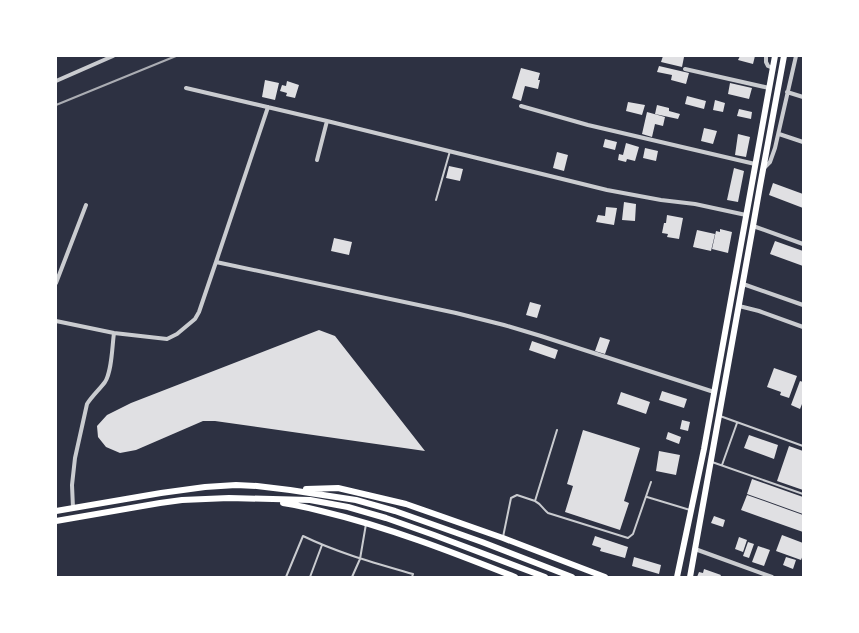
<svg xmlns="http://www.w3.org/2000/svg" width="859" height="633" font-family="'Archivo Narrow',sans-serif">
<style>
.building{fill:#e0e0e3}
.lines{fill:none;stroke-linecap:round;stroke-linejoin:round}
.service{stroke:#caccd0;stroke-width:2}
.minor{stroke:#caccd0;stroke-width:4}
.primary{stroke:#fff;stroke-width:6}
.rail{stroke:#abadb3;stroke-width:2}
</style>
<rect width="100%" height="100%" fill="#2d3142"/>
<path class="building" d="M663 56H680L684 57 682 67 661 62Z
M740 56H755L753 64 738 60Z
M659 66 689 73 686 84 671 80 672 75 657 72Z
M521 68 540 73 538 80H540L538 89 525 86 521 101 512 98Z
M265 80 279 83 275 100 262 97Z
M287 81 299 85 295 98 286 96 287 93 280 91 282 85 286 86Z
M730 83 752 88 749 99 728 94Z
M687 96 706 101 704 109 685 104Z
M715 100 725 103 723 112 713 110Z
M628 102 645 105 642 115 626 111Z
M657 105 669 108V111L680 114 678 119 655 114Z
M739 109 752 112 751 119 737 116Z
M647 112 665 117 663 126 655 124 652 137 642 134Z
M704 128 717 131 713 144 701 141Z
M738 134 750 137 746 157 735 155Z
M605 139 617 142 615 150 603 147Z
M626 143 639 147 635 161 627 159 626 162 618 160 619 154 623 155Z
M645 148 658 151 656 161 643 158Z
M557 152 568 155 564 171 553 168Z
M449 166 463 169 460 181 446 178Z
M734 168 744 171 738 202 727 200Z
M773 183 803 194V208L769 195Z
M624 202 636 204 635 221 622 220Z
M606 207 617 208 614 225 596 222 598 215 605 216Z
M667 215 683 218 679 239 667 237 668 234 662 233 664 223H666Z
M720 229 732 232 728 253 712 249 716 231 720 232Z
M697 230 715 234 711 251 693 247Z
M334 238 352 242 349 255 331 251Z
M775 241 803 251V266L770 254Z
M530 302 541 305 537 318 526 315Z
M319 330 335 336 425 451 215 421H203L136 450 120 453 106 447 98 437 97 426 107 415 131 403Z
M600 337 610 340 605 354 595 351Z
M532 341 558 350 555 359 529 350Z
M774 368 797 376 789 398 780 395 781 392 767 387Z
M800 381 803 382V405L802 404 800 409 791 405Z
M662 391 687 399 684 408 659 400Z
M621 392 650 402 646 414 617 404Z
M682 420 690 422 688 431 680 429Z
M583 430 640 448 624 501 629 503 620 530 565 512 573 486 567 484Z
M668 432 681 437 679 444 666 439Z
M749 435 778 445 774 459 744 448Z
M789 446 803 451V490L777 481Z
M659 451 680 455 676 475 656 471Z
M752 479 803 497V514L747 494Z
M747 495 803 515V532L741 510Z
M714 516 725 520 723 527 711 523Z
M782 535 803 543V555L801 560 776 551Z
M595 536 628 547 625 558 600 551 601 548 592 545Z
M739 537 747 540 743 552 735 549Z
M748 542 754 544 749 558 743 556Z
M758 546 770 550 764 566 752 562Z
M634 557 661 565 659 574 632 566Z
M786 557 796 560 793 569 783 565Z
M704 569 721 575 720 577H697L699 572 703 573Z"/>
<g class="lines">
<path class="service" d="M436 200 450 151
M720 416 803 446
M557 430 535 501C541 504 543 509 548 513L628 538 633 534 651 482
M712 462 803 494
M722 465 737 423
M647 497 690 510
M503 537 511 498 517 495 535 501
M286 577 303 536C338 553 375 563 413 574L412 577
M310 577 322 545
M352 577 360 559 366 524"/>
<path class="minor" d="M766 56V62L768 66 773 68
M685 69 769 88
M56 81 113 56
M186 88 327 121 607 190 661 200 695 204 746 215
M787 92 803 97
M521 106 588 125 755 164
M779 134 803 142
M317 160 327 121
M764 168 770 162 775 148 796 56
M753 226 803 244
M216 262 456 313 504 325 541 336 714 392
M56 283 86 205
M743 284 803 305
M739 306 759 311 803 327
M56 321 114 333 167 339 177 334 195 319 199 312 216 262 268 107
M73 508 72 485 75 458 87 404C92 396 99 390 105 382 112 371 112 347 114 333
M695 549 772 577"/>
<path class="primary" d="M306 489 338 488 406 504 503 538 605 577
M283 503C295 505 309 508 321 511 388 527 452 552 515 577
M56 511 161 493 205 487 236 485 257 486 290 490 356 500 395 511 482 542 572 577
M56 521 160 503 182 500 229 498 310 500 348 507 386 518 434 535 545 577
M677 577 704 449 775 56
M690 577 753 226 760 186 784 56"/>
<path class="rail" d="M56 105 176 56"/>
</g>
<rect width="859" height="633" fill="none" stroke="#ffffff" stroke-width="114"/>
</svg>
